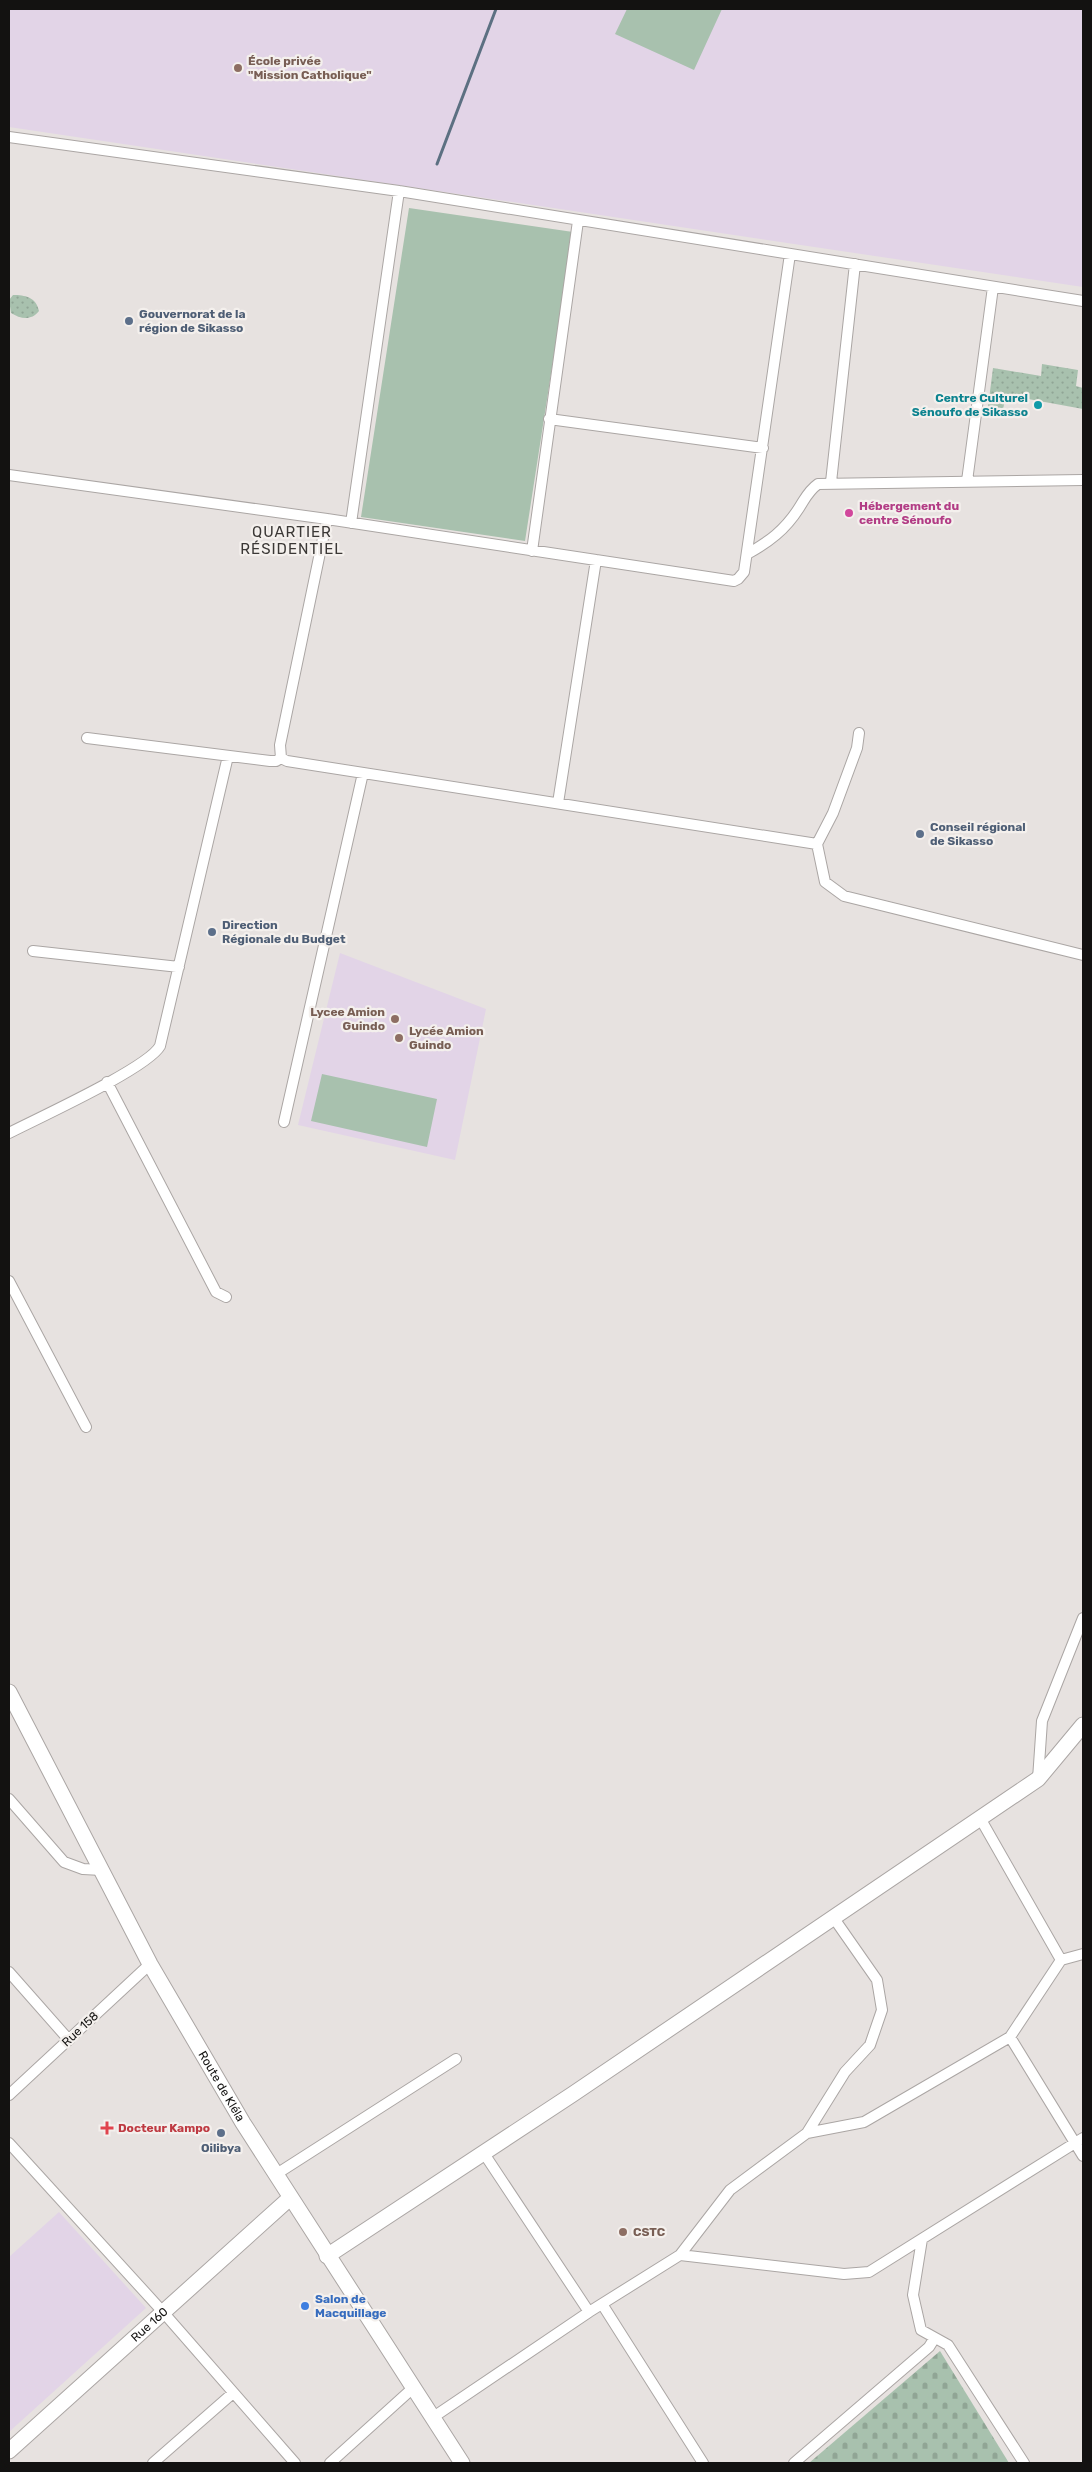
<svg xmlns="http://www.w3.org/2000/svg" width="1092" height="2472" font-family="Rubik,sans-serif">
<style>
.education{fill:#e2d4e7}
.green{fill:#a8c1ae}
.cemetery{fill:url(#cemetery-stones)}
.garden{fill:url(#garden-dots)}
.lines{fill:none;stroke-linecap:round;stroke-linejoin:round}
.stream{stroke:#5c7082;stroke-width:3}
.street-casing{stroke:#aba6a4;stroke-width:12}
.secondary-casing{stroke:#aba6a4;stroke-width:17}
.street{stroke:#fff;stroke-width:10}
.secondary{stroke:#fff;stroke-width:15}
.education-dot{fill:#8d6e63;stroke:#f4f0ed;stroke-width:2}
.service-dot{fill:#5c6f8a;stroke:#f4f0ed;stroke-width:2}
.culture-dot{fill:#0f9aa8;stroke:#f4f0ed;stroke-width:2}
.hotel-dot{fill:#d1479c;stroke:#f4f0ed;stroke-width:2}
.health-dot{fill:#e0444e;stroke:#f4f0ed;stroke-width:2}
.shop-dot{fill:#3f7fe0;stroke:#f4f0ed;stroke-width:2}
.labels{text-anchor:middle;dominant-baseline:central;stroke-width:4.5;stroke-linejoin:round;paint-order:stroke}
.education-label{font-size:12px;font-weight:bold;fill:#785e54;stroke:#f4f0ed;text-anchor:start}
.service-label{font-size:12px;font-weight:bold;fill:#4e5e75;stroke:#f4f0ed;text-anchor:start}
.culture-label{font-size:12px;font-weight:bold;fill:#0d838f;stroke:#f4f0ed;text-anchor:end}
.hotel-label{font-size:12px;font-weight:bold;fill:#b23c85;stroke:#f4f0ed;text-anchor:start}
.street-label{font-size:12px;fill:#131211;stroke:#f4f0ed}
.health-label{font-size:12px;font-weight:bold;fill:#be3a42;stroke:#f4f0ed;text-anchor:start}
.shop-label{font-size:12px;font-weight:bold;fill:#366cbe;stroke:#f4f0ed;text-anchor:start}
.quarter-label{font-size:15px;letter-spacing:1px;fill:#3b3836;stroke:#f4f0ed}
</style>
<defs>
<pattern id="cemetery-stones" width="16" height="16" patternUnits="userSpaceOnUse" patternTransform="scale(1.25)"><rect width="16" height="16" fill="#a8c1ae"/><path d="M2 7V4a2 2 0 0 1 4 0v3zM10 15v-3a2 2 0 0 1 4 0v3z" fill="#90a595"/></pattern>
<pattern id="garden-dots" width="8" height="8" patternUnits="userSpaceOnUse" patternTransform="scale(1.25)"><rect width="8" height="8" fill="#a8c1ae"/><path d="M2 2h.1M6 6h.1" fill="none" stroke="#90a595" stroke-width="1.8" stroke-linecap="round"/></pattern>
</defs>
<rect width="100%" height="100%" fill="#e7e2e0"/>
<path class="education" d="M9 9H1083V287L9 127Z
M340 953 486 1009 455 1160 298 1125Z
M59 2212 146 2308 9 2432V2257Z"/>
<path class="green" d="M627 9H722L694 70 615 34Z
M409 208 573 232 525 541 361 517Z
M322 1074 437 1099 427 1147 311 1121Z"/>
<path class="cemetery" d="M940 2351 1009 2463H809Z"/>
<path class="garden" d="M13 295C25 295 36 297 39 311 31 321 21 319 11 313L9 300Z
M1042 364 1078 370 1076 386 1083 388V409L1006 395 1002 414 994 413V409L988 407 993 368 1041 376Z"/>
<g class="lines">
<path class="stream" d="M437 164 496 9"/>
<defs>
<path id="street" d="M9 137 399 191 1083 301
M549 419 763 448
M9 475 327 519 734 581 738 579 744 572 790 254
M967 481 993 287
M831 482 855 264
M351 523 399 191
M532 551 578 221
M747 554C769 542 785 530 799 508 805 499 808 491 818 484L1083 480
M859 733 857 748 833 813 817 844 825 882 844 896 1083 955
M87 738 270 761H276L281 758
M281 758 287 761 817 844
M281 758 280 745 327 519
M558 803 596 560
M33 951 179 967
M107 1082 216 1292 226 1297
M284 1122 363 773
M9 1133C38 1118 148 1068 160 1046L228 756
M9 1281 86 1427
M1038 1779 1042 1721 1083 1618
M9 1799 64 1862 83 1869 102 1870
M980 1818 1061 1960
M9 1972 69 2040
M1010 2037 1083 2156
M9 2095 150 1964
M807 2133 864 2122 1010 2037 1061 1960 1083 1954
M9 2143 163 2312 295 2463
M483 2152 589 2312
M275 2175 456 2059
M922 2239 913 2295 921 2330 948 2345 1024 2463
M680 2255 844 2274 869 2272 1083 2138
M602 2304 703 2463
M432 2418 589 2312 680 2255 730 2190 807 2133 845 2072 870 2045 882 2010 877 1980 833 1917
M153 2463 233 2393
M330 2463 413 2388
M794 2463 929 2347 934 2339"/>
<g id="secondary">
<path id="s1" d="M9 1692 150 1964 243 2123 462 2463"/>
<path d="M327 2256 573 2094 1038 1779 1083 1725"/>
<path id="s2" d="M9 2451 290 2198"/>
</g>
</defs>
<use href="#street" class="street-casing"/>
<use href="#secondary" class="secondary-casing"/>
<use href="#street" class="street"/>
<use href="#secondary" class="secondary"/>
</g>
<g class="education-dot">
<circle cx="238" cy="68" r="5"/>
<circle cx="395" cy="1019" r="5"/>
<circle cx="399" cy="1038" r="5"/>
<circle cx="623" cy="2232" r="5"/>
</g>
<g class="service-dot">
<circle cx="129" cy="321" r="5"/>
<circle cx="920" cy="834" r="5"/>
<circle cx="212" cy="932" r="5"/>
<circle cx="221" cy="2133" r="5"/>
</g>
<circle class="culture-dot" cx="1038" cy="405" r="5"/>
<circle class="hotel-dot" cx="849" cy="513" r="5"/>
<path class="health-dot" d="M104.5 2120.5h5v5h5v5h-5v5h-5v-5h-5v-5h5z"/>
<circle class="shop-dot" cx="305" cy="2306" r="5"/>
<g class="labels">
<g class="education-label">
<text x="248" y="61">École privée<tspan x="248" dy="14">"Mission Catholique"</tspan></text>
<text x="385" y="1012" text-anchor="end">Lycee Amion<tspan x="385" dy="14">Guindo</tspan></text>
<text x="409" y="1031">Lycée Amion<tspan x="409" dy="14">Guindo</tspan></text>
<text x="633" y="2232">CSTC</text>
</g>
<g class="service-label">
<text x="139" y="314">Gouvernorat de la<tspan x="139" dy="14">région de Sikasso</tspan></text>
<text x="930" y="827">Conseil régional<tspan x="930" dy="14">de Sikasso</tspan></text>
<text x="222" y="925">Direction<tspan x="222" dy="14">Régionale du Budget</tspan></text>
<text x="221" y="2148" text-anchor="middle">Oilibya</text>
</g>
<g class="culture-label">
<text x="1028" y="398">Centre Culturel<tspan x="1028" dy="14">Sénoufo de Sikasso</tspan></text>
</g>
<g class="hotel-label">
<text x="859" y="506">Hébergement du<tspan x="859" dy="14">centre Sénoufo</tspan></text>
</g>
<g class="street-label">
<text transform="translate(80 2029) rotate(-43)">Rue 158</text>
<text stroke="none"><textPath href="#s1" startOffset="448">Route de Kléla</textPath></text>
<text stroke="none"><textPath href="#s2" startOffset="189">Rue 160</textPath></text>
</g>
<g class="health-label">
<text x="118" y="2128">Docteur Kampo</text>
</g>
<g class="shop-label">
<text x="315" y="2299">Salon de<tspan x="315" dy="14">Macquillage</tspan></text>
</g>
<g class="quarter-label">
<text x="292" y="532">QUARTIER<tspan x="292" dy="17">RÉSIDENTIEL</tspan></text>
</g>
</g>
<rect width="1092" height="2472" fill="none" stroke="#131211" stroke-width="20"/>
</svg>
